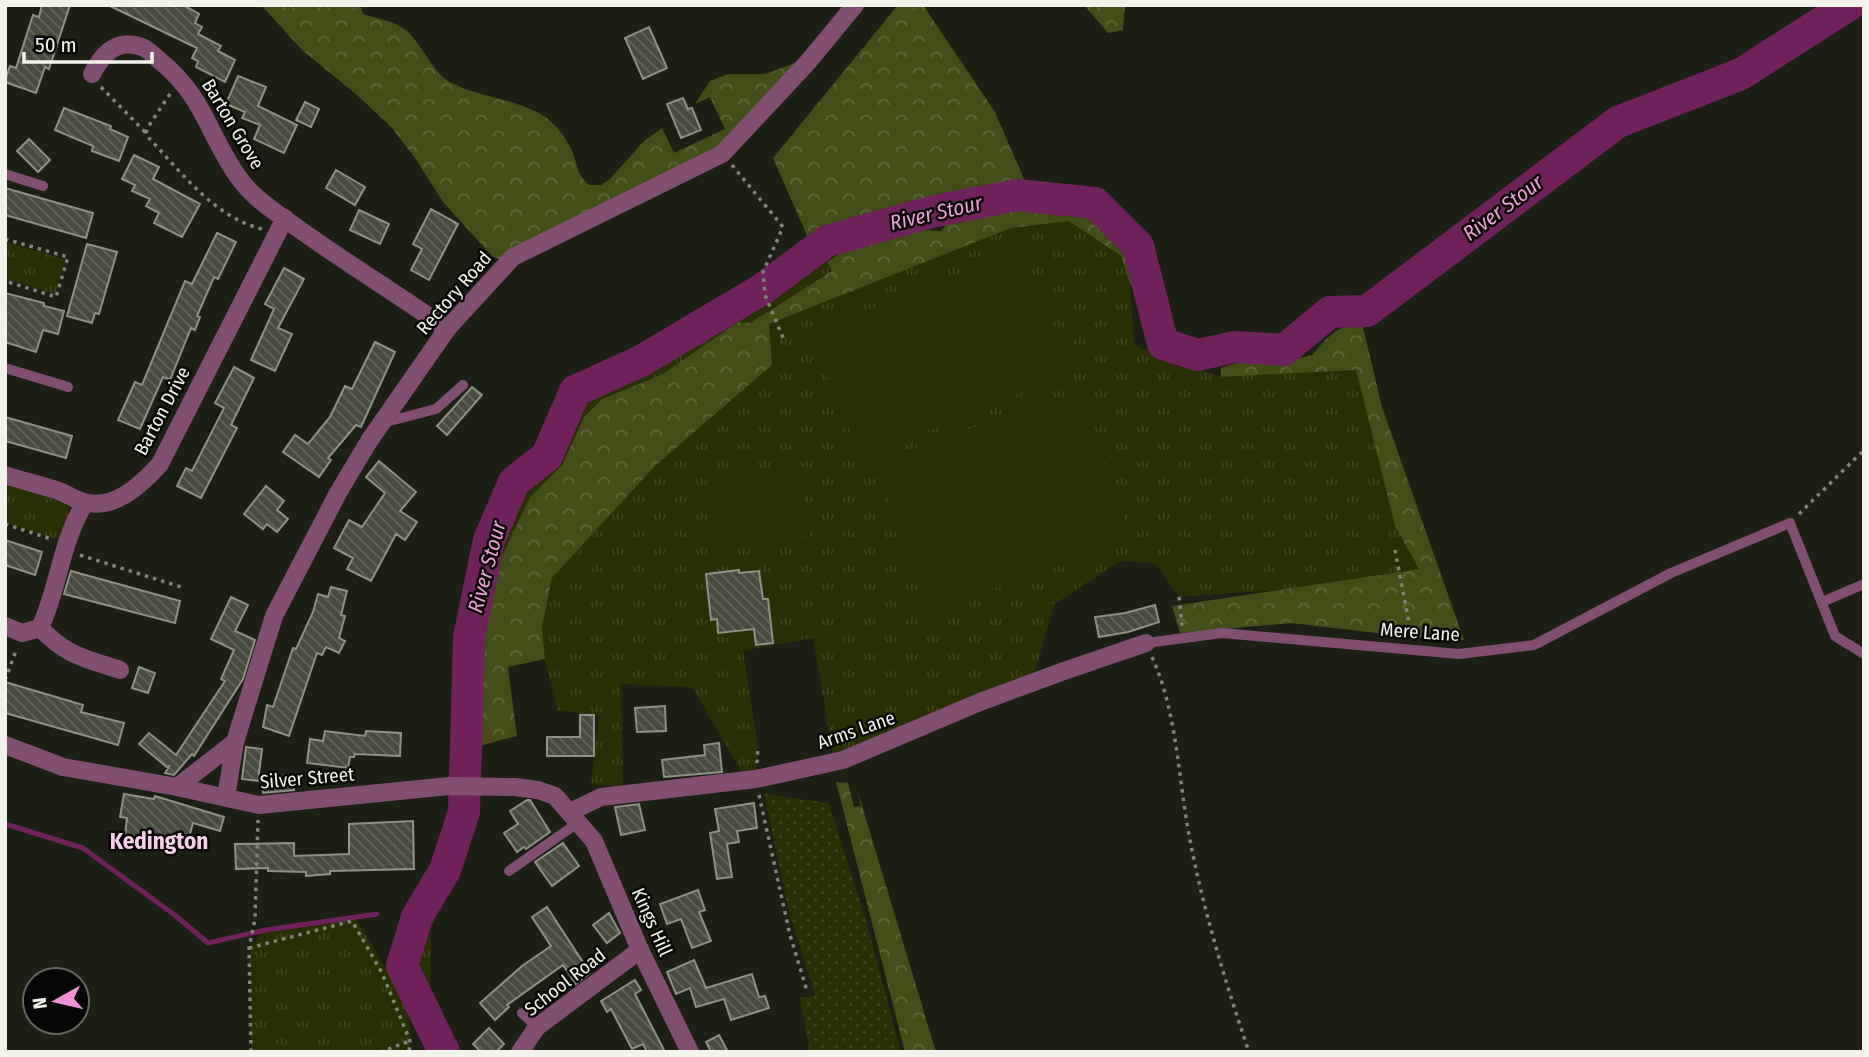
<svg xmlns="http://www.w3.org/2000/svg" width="1869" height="1057" font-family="'Fira Sans Condensed',sans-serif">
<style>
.grass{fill:url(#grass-tufts)}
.forest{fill:url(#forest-crowns)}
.garden{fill:url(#garden-dots)}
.pitch{fill:#282f03}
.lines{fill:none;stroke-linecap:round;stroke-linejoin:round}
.stream{stroke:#6f225b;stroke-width:5}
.river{stroke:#6f225b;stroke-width:32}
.building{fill:url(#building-back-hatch);stroke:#8e9284;stroke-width:2}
.path{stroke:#82857b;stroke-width:3.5;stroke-dasharray:3.5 5;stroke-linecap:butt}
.service{stroke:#824f72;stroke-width:10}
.minor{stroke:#824f72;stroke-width:18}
.tertiary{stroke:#824f72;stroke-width:18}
.labels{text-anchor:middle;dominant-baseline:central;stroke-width:5;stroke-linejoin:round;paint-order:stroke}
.street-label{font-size:19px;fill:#f2f4ec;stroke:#070805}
.water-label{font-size:21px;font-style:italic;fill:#f69fdb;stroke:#070805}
.quarter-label{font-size:23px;font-weight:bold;fill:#facfeb;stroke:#070805}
</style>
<defs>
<pattern id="grass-tufts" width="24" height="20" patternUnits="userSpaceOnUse" patternTransform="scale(1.75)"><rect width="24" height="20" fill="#282f03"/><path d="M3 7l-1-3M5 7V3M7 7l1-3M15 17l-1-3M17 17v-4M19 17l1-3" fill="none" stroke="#3d441c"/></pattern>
<pattern id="forest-crowns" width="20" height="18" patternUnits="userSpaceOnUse" patternTransform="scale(1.75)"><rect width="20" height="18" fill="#424d17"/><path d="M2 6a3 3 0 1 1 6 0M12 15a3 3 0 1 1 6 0" fill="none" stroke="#5e6739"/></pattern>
<pattern id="garden-dots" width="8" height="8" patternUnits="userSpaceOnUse" patternTransform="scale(1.75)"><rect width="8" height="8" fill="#282f03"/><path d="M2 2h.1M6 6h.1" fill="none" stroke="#3d441c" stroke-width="1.8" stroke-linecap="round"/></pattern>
<pattern id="building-back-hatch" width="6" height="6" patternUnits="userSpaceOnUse" patternTransform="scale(1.75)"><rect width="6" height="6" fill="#474b3d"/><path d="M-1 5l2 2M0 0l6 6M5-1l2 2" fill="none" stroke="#626659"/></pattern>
</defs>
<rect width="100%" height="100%" fill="#1c1f14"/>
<path class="grass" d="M1070 221 1121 256 1130 284 1134 345 1221 377 1356 370 1395 526 1419 569 1278 590 1179 597 1156 564 1121 561 1054 604 1035 672 958 707 833 754 813 638 743 651 758 747 756 779 742 772 692 687 621 684 623 786 591 785 599 716 557 710 545 659 542 628 552 578 655 466 772 365 769 324 1011 228Z
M5 241 63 259 64 263 55 294 5 278Z
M812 247 827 262 832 271 750 323 738 322 661 375 602 399 584 417 562 465 530 497 503 554 496 575 478 667V777L454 778 458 760 459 638 465 576 485 521 515 476 541 450 568 394 584 379 642 352Z
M5 483 67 504 69 514 60 538H52L5 522Z
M473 793 465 827 431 930 430 990 455 1052H435L404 993 396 965 397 931 417 906 431 880 454 795Z
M355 917 409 1008 410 1052H251L249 948 266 930Z"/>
<path class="forest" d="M261 5H360L363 14C375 18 393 21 403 28 418 38 429 65 444 78 469 97 521 98 548 119 558 127 566 138 571 149 578 163 576 176 590 185H601L610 179 644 141 662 128 674 153 725 129 710 97 695 104 710 81 728 74H765L800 61 736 139 501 260 492 256 443 202 415 158 392 128 357 95 302 50Z
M898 5H923L995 112 1027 186 1007 187 858 226 847 231 833 244 812 247 773 158Z
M1084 5H1125L1123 30 1108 33Z
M1054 201C1085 207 1118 221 1135 248 1143 260 1147 277 1152 290L1136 288 1130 284 1121 256 1069 221 1011 228 769 324 772 365 655 466 552 578 542 628 545 659 508 667 517 736 479 746 478 667 496 575 503 554 530 497 562 465 584 417 602 399 661 375 738 322 750 323 832 271 827 262 858 241 918 229 941 231 953 217 988 208 1022 209 1026 203Z
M1362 323 1382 407 1464 640 1410 637 1291 623 1180 633 1172 606 1419 569 1395 526 1356 370 1221 377V368L1255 357H1274L1291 360 1312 355 1326 339 1339 329Z
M836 782 848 783 854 807 861 806 857 789 936 1052H905Z"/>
<path class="garden" d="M764 794 829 803 866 920 901 1052H810L800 998 815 995 789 912Z"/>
<path class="pitch" d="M1022 247 1073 372 861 458 810 334Z
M1080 391 1132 540 926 611 875 462Z
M799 464 808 536 715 548 706 476Z"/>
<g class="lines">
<path class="stream" d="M5 824 83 848 176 916 208 943 266 930 377 914"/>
<path class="river" d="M444 1052 402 966 417 917 445 870 464 812 469 637 489 540 514 482 547 456 575 391 641 361 761 290 827 241 931 212 1017 195 1095 203 1138 246 1163 344 1198 355 1234 347 1284 350 1330 312 1367 311 1618 122 1741 74 1849 5"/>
</g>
<path class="building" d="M42 5H70L49 69 45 67 36 93 5 82V80L10 66 16 68 33 15 39 17Z
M108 5H183L199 14 195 23 202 27 198 34 221 46 218 51 235 60 225 82 196 67 198 61 192 58 197 48Z
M649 27 667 68 643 79 625 38Z
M238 76 266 87 258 106 297 125 284 153 254 139 260 125 242 118 245 112 226 104Z
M683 98 688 109 692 108 701 130 681 138 667 104Z
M305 102 319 109 311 127 296 120Z
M64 108 111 126 110 129 128 137 119 161 92 151 93 146 55 130Z
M29 139 50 160 38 172 17 151Z
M134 155 159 167 153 179 200 204 182 237 154 223 159 213 146 206 150 199 132 191 135 185 122 179Z
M336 170 365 187 355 205 326 188Z
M5 188 93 213 86 238 5 215Z
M431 209 458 224 429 280 411 270 422 249 413 244Z
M359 210 389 224 380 244 350 230Z
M217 233 236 242 218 279 214 277 197 316 200 317 195 330 191 328 170 380 163 377 140 429 118 420 135 382 142 385 185 281 192 284Z
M87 244 117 252 99 314 95 313 92 323 67 316Z
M284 268 304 279 278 328 292 334 275 371 251 360 274 309 265 304Z
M5 293 44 303V306L64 311 58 334 43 330 36 352 5 342Z
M375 342 395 352 361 427 356 425 328 458 331 460 319 477 283 452 295 435 308 444 330 417 345 386 352 389Z
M234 367 254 378 231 425 237 428 201 498 177 486 186 468 192 471 224 408 215 403Z
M472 387 482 395 447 435 437 426Z
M5 417 72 436 66 458 5 441Z
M379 461 416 492 400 511 417 522 405 540 396 534 371 581 347 569 353 558 334 548 349 520 362 527 385 493 366 477Z
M266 486 284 501 277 510 288 519 277 532 267 524 263 529 244 514Z
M5 540 42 552 35 575 5 565Z
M739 570V573L759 571 763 599H768L773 643 756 645 754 629 718 633 717 619 711 620 706 574Z
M71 571 180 601 175 623 64 594Z
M331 587 347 591 341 615 345 616 339 638 345 641 339 653 326 647 322 655 317 653 289 736 263 727 267 705 273 707 276 698 293 648 296 649 313 612 318 594 328 597Z
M231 597 248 605 235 631 255 640 243 679 194 756 192 754 174 775 165 773 170 765 168 768 139 744 149 733 176 755 225 681 221 679 234 650 211 639Z
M1155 605 1159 622 1128 632 1099 637 1095 617 1125 613Z
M139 667 155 673 148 693 132 688Z
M5 682 83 705 81 712 124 723 118 745 5 713Z
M665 706 666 731 637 732 635 708Z
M580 715H594V756H547V737H580Z
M325 731 365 736 366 731 401 733 400 756 355 754 354 757H350L348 768 307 763 310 739 323 741Z
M719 743 722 772 664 777 662 760 705 755 704 745Z
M246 747 262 749 258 781 242 779Z
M293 775 294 790 263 793 261 777Z
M124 794 154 799 155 796 224 817 220 831 193 823 186 848 144 835 143 838 125 835 127 818 120 817Z
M527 800H530L550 832 526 849 524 847 517 852 504 833 518 824 510 811Z
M754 803 757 828 737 831 739 842 727 844 732 877 717 879 710 833 719 831 715 809Z
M639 804 645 830 621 835 615 807Z
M413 821 414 869 330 871V874L306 876V872L268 871V868L236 869 235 844 294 843V856L349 854V824Z
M563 843 579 866 552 886 535 862Z
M698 890 705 910 699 912 711 941 692 948 681 919 667 924 660 904Z
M547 907 590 973 576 984 563 965 507 1005 509 1007 495 1020 480 1003 522 966 551 946 532 917Z
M609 913 620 933 607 943 593 925Z
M694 960 706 988 752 974 759 997 765 996 769 1008 731 1020 724 999 696 1007 690 988 676 994 667 972Z
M635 980 641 990 635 994 665 1052H647L643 1044 632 1049 611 1009 607 1012 601 1001Z
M489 1028 504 1044 496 1052H481L473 1044Z
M719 1035 728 1052H711L706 1042Z"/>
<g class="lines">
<path class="path" d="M101 87 146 133
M170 94 148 127 146 133 149 138C180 171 215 218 262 229
M732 165 783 227 763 272 765 295 784 340
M5 239 68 257 56 297 5 281
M1799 514 1864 450
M5 524 51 539
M1395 550 1412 638
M80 555 181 587
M1179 597 1182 626
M1152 657C1177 712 1178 776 1189 835 1203 909 1225 981 1249 1052
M5 680 17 648
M757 763 758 747
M759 795 790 935 807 991
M249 948 352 921 382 973 410 1041 409 1052
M251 1052 249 948 255 919 258 820
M380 1052 410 1041"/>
<path class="service" d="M5 174 43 186
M5 368 68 387
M382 423 436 409 463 385
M1822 602 1864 584
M1146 643 1222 633 1459 654 1534 645 1671 573 1790 523 1835 636 1864 654
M509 871 579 822
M522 1013 537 1027"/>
<path class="minor" d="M92 74C102 54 117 38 142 47 148 49 154 56 159 60 205 97 208 135 239 178 254 199 276 212 296 227 345 262 397 294 447 329
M5 475C23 481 41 485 59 491 67 494 75 500 84 502 114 511 142 484 160 464L285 218
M5 626 22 633 40 628C59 587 61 541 85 503
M40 628C67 656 84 658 120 670
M570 812 601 797 756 779 843 760 980 702 1064 671 1146 643
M520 1052 537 1027 640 950"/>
<path class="tertiary" d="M5 745 63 767 177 787 259 805 449 786 515 787 538 790 555 796 594 841 640 950 690 1052
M177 787 235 742
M226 797 235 742 274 616 338 493 369 441 447 329 513 257 722 154 808 62 855 5"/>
</g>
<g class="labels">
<g class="street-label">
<text transform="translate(233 124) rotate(59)">Barton Grove</text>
<text transform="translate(454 293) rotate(-49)">Rectory Road</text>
<text transform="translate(162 411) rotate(-62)">Barton Drive</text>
<text transform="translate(1420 632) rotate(4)">Mere Lane</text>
<text transform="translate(856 730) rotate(-19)">Arms Lane</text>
<text transform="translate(307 778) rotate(-5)">Silver Street</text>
<text transform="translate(652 922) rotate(66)">Kings Hill</text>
<text transform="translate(565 982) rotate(-38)">School Road</text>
</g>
<g class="water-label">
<text transform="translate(1503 208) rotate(-37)">River Stour</text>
<text transform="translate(936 213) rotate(-13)">River Stour</text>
<text transform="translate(487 567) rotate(-75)">River Stour</text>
</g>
<g class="quarter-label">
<text x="159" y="841">Kedington</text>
</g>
</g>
<rect width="1869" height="1057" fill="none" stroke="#f2f4ec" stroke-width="14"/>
<g transform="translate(56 1001) rotate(262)"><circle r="33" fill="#070805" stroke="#656661" stroke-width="2"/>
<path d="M0-5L12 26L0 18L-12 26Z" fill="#f391d5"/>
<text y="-10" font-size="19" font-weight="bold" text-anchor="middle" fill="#f2f4ec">N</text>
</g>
<path d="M24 52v10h128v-10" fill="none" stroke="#f2f4ec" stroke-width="3.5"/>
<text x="35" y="52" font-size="21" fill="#f2f4ec" stroke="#070805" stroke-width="5" paint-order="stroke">50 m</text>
</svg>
